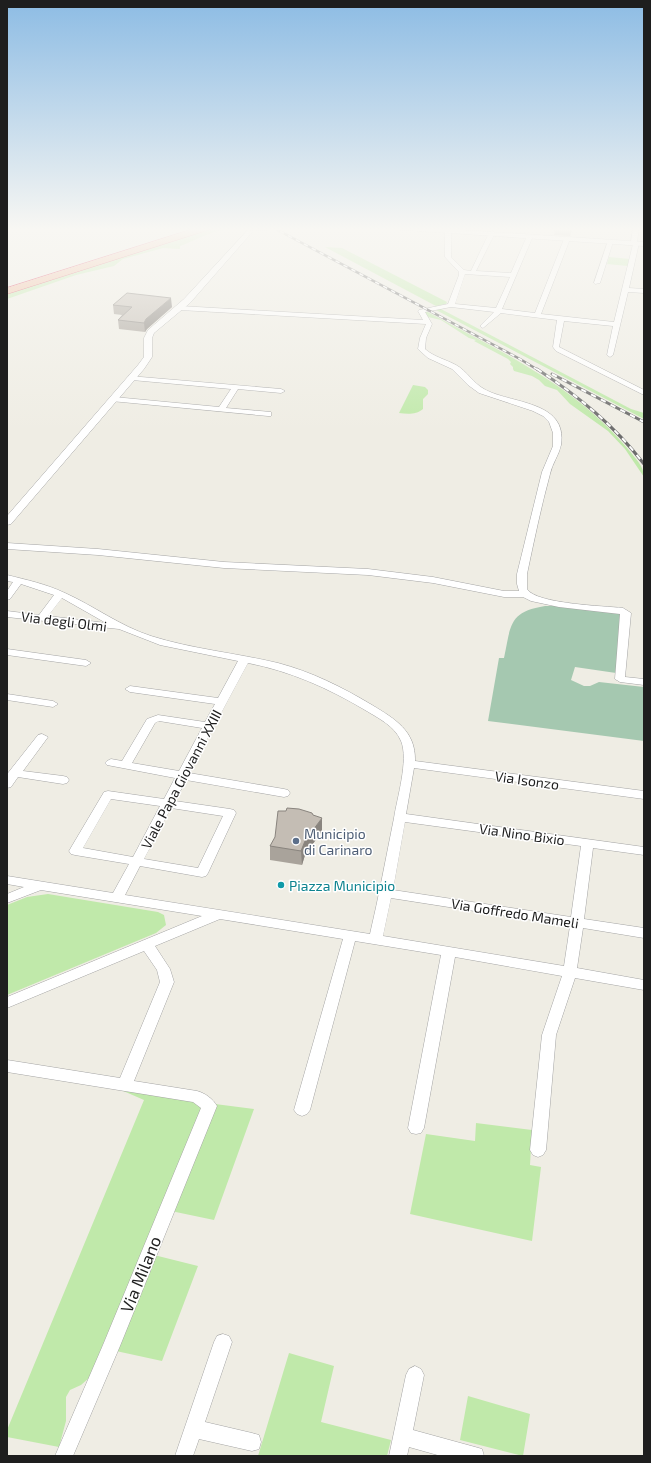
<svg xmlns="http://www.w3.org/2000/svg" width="651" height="1463" font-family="'Exo 2',sans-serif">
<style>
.grass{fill:#c0e9aa}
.cemetery{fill:#a5c8b0}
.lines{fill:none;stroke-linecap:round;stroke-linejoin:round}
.minor-casing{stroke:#a5a5a5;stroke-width:1}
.tertiary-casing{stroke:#a5a5a5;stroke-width:1}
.trunk-casing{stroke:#da2549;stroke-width:1}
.minor{fill:#fff;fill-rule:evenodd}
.tertiary{fill:#fff;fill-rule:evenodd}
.trunk{fill:#f0b696;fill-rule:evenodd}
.rail-far1-casing{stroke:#6c6c6c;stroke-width:2.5}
.rail-casing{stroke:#6c6c6c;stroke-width:3}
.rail-far1{stroke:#fff;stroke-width:1.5;stroke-dasharray:4.5;stroke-linecap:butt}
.rail{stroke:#fff;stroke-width:2;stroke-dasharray:5.5;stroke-linecap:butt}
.wall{fill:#a9a39b}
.shaded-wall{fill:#89847e}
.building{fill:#c4bdb4;stroke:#89847e}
.service-dot{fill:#5c6f8a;stroke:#fff;stroke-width:1.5}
.culture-dot{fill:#0f9aa8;stroke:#fff;stroke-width:1.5}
.labels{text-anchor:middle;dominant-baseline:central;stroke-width:3;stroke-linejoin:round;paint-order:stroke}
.street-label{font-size:14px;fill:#1e1e1e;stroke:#fff}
.service-label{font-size:14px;fill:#4e5e75;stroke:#fff;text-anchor:start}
.culture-label{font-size:14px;fill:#0d838f;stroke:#fff;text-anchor:start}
.near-street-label{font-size:17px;fill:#1e1e1e;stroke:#fff}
</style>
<rect width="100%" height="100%" fill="#efede4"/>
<path class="grass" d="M212 227H239L240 228V229C218 227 201 238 180 246V249L163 248 123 259 114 266 76 275 7 299V294Z
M325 247 342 248 447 302 446 304 436 306Z
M609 257 630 259 628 266 607 264Z
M439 308 631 409 644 413V419L434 309Z
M426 311C498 350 575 385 628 449 635 458 644 466 644 477L625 449 608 431 570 404 557 390 545 386 539 380 532 376 514 371 513 369V367L510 364 511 362 508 359 474 341 476 340 469 338 441 320 428 317 424 312Z
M413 385 425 387 428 390V394L423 399V409C416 415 407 414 399 413Z
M48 894 158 912 164 915 166 925 156 933 7 995V905L27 897Z
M121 1090 195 1101 204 1105 89 1378 81 1385 70 1390 66 1397V1421L59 1447 7 1437V1430L144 1100Z
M215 1104 254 1109 214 1220 171 1211Z
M476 1123 532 1130 530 1165 541 1167 532 1241 410 1214 426 1134 475 1141Z
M154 1255 198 1266 162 1361 116 1351Z
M289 1353 334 1366 321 1422 391 1440 387 1456H258Z
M468 1396 530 1414 523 1456 460 1440Z"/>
<path class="cemetery" d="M545 606H560L622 613 616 673 575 667 571 680 584 686H590L599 682 644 687V741L488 721 499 658H504C511 626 508 612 545 606Z"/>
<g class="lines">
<defs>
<path id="minor" d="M633 227H639L637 242 639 243 629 288 644 289V293L628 292 613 355 610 357 607 355 613 326 564 321 559 347 644 390V395L556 351 553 347 557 320 501 313 483 328 481 327V325L494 312 451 307 425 312 432 324 426 338 425 349C434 357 445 359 456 365 467 371 473 383 484 389 510 404 568 400 561 445 559 455 552 464 550 474 541 507 534 541 527 574V589C536 604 604 606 623 608L631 613 625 677 644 679V685L620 682 615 679 620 614 559 607 531 601 523 597H504L433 583 368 575 224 568 98 555 7 549V543L98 549 224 562 368 569 433 577 504 591H519L517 584V574L542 472 553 446V433L549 422 543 416 533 411 479 393 468 385 452 369 428 358 418 349 420 338 426 324 180 310 177 308 180 306 423 320 418 311 419 310 448 304 459 275V272L445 257V230L448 228 451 230V257L464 270 471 271 489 233 492 231 495 233 476 271 511 273 527 236 532 235 533 236 502 309 535 313 564 239 569 238 570 239 541 314 614 322 633 244 631 243ZM465 274 510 277 496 308 455 304Z
M608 241 613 242 600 283 595 284 594 283Z
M129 376 281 389 285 391 281 393 238 389 226 408 271 412V416H268L111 401 110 399 114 397 219 407 231 389 132 380H129Z
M7 575C27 580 46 584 65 593 94 606 120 626 151 636 192 649 236 653 278 663 312 672 342 687 372 705 395 719 416 731 415 761L644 791V799L414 768 406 814 644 847V855L593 848 584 919 644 928V938L583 928 577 968 644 980V990L575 978 556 1035 546 1150 543 1155 538 1157 533 1155 530 1150 542 1035 562 976 455 957 424 1128 421 1133 416 1134 411 1133 408 1128 441 955 355 941 310 1110 307 1114 302 1116 297 1114 294 1110 343 939 220 919 155 946 170 969 174 982 134 1081 197 1091C205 1093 213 1099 217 1106L120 1346 73 1456H55L103 1345 201 1108 193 1102 7 1072V1060L120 1078 160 982 157 970 144 951 7 1008V997L202 916 41 890 7 903V894L24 887 7 884V876L113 893 129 864 75 855 71 854 69 851 104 792 108 791 164 799 175 778 107 765 105 763 107 761 111 759 122 761 147 719 158 715 205 722 215 704 130 692 125 689 130 686 218 698 238 661 160 645 119 629 7 617V611L39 615 54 595 21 584 10 599 7 600V591L13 582 7 581ZM62 598 106 623 48 616ZM248 663C290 671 328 688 365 710 378 718 395 726 401 741 409 760 397 798 394 818 386 857 379 896 370 934L125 895 140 866 202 877 206 876 208 873 236 813 234 810 230 809 175 801 186 780 284 797 288 796 290 793 288 790 284 789 189 773ZM159 721 202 728 179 771 132 763 155 723ZM111 799 160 806 133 857 83 848ZM171 808 223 816 198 868 144 859ZM405 822 581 846 571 917 393 890ZM391 898 570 926 564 966 383 936Z
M7 649 86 660 91 663 86 666 7 655Z
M7 694 53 701 58 704 53 707 7 700Z
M42 734 48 737 23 771 63 776 67 777 69 780 67 783 63 784 18 777 11 787 7 788 8 773 38 735Z
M223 1334 229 1336 232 1342 205 1422 252 1433 259 1435 261 1442 259 1449 252 1451 199 1439 193 1456H175L214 1342 217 1336Z
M415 1366 421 1369 424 1375 413 1430 475 1447 482 1449 484 1456H441L409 1447 407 1456H389L406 1375 409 1369Z"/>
<path id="tertiary" d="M259 227H275C271 230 258 232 254 229Z
M386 227H415L644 242V246L389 229Z
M248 230 253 231 190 303 154 333 152 338V357L144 369 11 524 7 525V516L138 365 144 357V338L148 330 184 299Z"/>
<path id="trunk" d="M199 227H213L211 229 7 294V288Z"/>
</defs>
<use href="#minor" class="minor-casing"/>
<use href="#tertiary" class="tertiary-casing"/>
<use href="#trunk" class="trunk-casing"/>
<use href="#minor" class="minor"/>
<use href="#tertiary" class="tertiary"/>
<use href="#trunk" class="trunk"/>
<defs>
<path id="rail-far1" d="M272 227 520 359 538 370"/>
<path id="rail" d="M537 369C578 396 614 425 644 464
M552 374 644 422"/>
</defs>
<use href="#rail-far1" class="rail-far1-casing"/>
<use href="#rail" class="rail-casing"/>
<use href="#rail-far1" class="rail-far1"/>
<use href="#rail" class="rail"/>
</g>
<path class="wall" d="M573 227 570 236 554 235 555 228Z
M113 305 172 307 147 329 145 332 119 329 118 320 122 315 114 314Z
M313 815 322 831 305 855 302 865 270 860V846Z"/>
<path class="shaded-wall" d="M171 298 172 307 147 329 145 332 144 323 146 319Z
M322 818V831L305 855 302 865 301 851 305 841Z"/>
<path class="building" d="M555 227H572L571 229 555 228Z
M127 293 171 298 146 319 144 323 118 320 132 307 113 305Z
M287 808 299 809 312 813 313 815 322 818 305 841 301 851 270 846 275 837 278 811H286Z"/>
<linearGradient id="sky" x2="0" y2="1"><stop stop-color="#8dbce4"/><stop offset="0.53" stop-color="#f8f7f3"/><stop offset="1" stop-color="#f8f7f3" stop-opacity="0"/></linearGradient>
<rect width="651" height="432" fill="url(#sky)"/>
<circle class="service-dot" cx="296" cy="841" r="4"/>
<circle class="culture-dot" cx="281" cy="885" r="4"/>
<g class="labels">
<g class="street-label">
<text transform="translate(64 621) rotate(7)">Via degli Olmi</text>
<text transform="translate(181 779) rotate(-62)">Viale Papa Giovanni XXIII</text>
<text transform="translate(527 780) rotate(8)">Via Isonzo</text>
<text transform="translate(522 834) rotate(8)">Via Nino Bixio</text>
<text transform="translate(515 913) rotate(9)">Via Goffredo Mameli</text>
</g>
<g class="service-label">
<text x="304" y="833">Municipio<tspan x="304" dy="16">di Carinaro</tspan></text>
</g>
<g class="culture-label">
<text x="289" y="885">Piazza Municipio</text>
</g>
<g class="near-street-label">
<text transform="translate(140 1274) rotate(-68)">Via Milano</text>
</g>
</g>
<rect width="651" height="1463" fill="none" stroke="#1e1e1e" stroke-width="16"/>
</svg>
